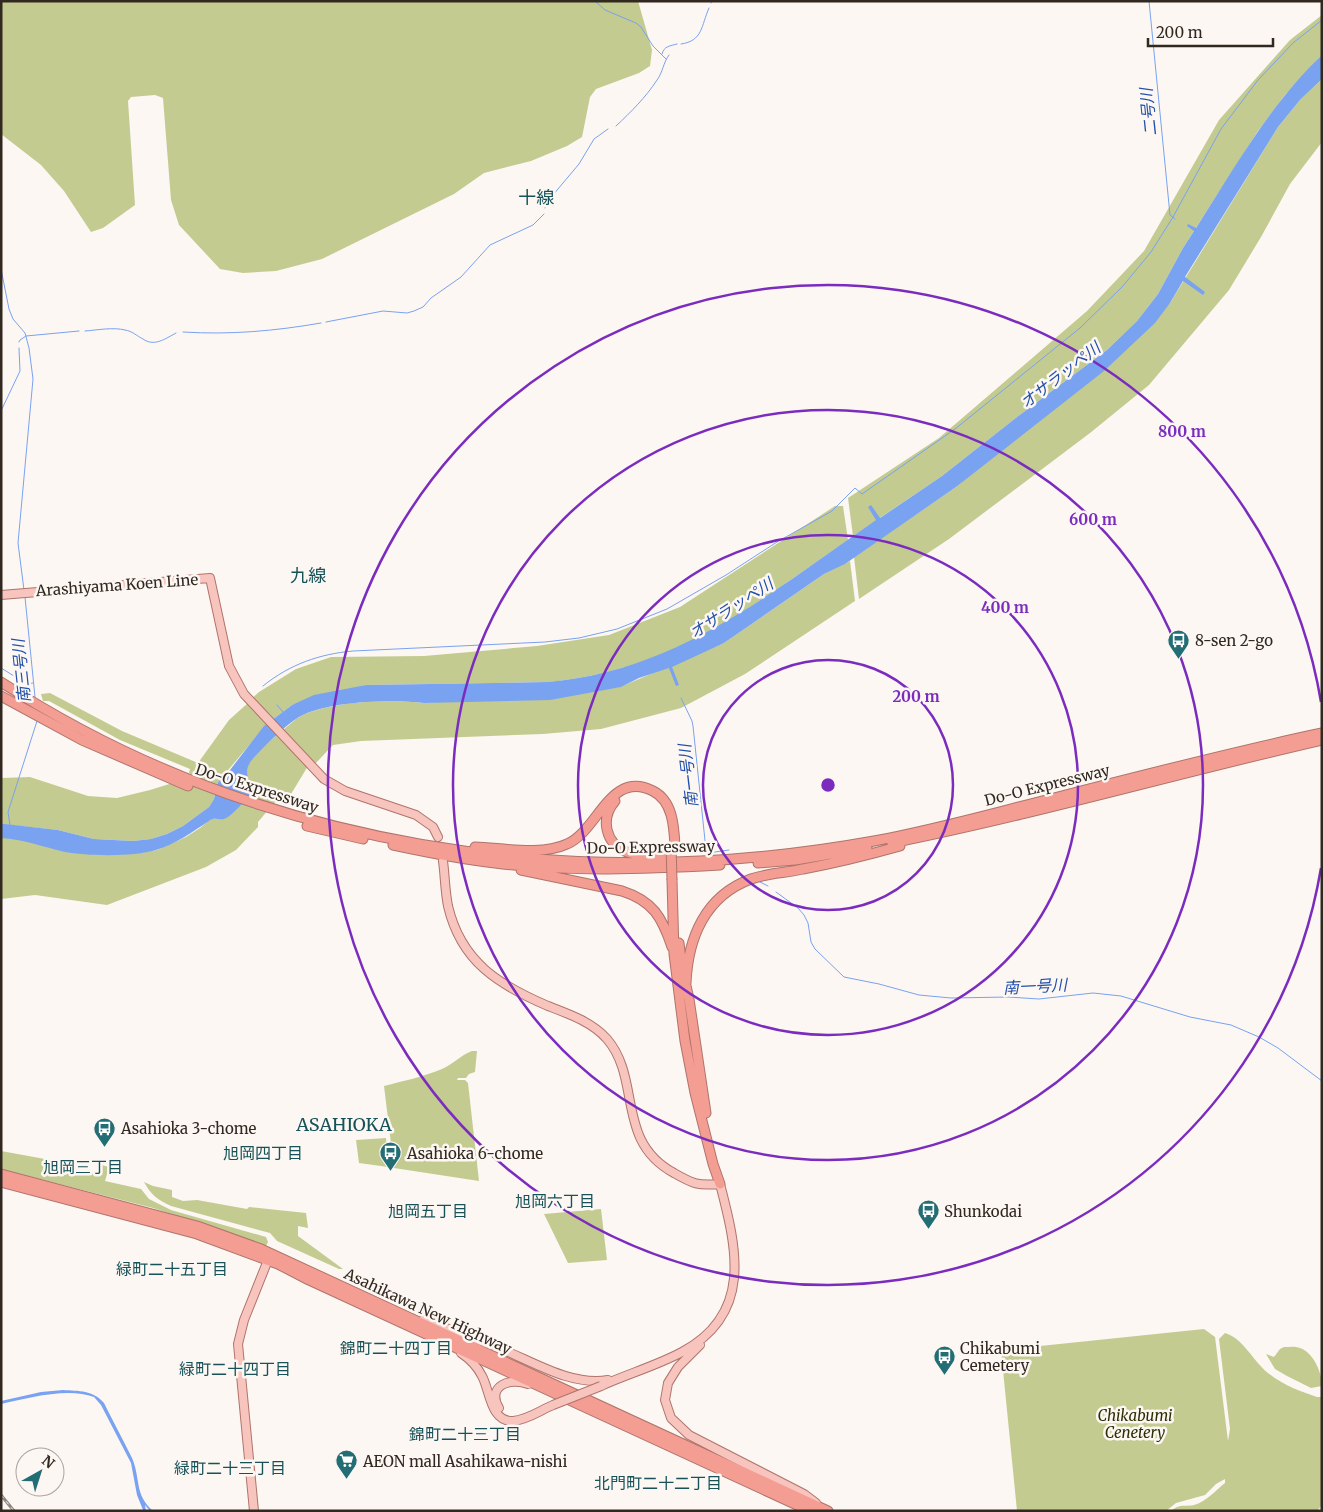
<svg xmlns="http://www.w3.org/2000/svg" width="1323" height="1512" font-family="Merriweather,'Noto Sans JP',serif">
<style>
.green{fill:#c3cb91}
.water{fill:#79a2f0}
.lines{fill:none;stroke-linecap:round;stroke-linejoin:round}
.stream{stroke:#79a2f0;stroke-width:1}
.major-casing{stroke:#af746b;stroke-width:10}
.highway-casing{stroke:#af746b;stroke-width:11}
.major{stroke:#f8c4be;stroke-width:8}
.highway{stroke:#f39d93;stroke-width:9}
.rail-casing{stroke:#8d8680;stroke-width:3}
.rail{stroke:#fcf7f3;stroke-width:1;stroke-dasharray:4;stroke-linecap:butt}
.major-bridge-casing{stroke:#af746b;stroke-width:10;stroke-linecap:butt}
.highway-bridge-casing{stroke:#af746b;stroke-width:11;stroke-linecap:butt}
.major-bridge{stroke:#f8c4be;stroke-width:8}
.highway-bridge{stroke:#f39d93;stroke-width:9}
.ring{fill:none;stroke:#7b2cbf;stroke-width:2.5}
.labels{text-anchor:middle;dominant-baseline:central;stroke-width:5;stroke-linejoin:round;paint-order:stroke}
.street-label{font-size:15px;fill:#312820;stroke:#fcf7f3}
.poi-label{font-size:15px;fill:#312820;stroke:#fcf7f3;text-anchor:start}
.park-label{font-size:15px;font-style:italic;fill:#2b2f04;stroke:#fcf7f3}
.water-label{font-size:16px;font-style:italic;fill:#224fa9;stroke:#fcf7f3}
.neighbourhood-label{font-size:16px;fill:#165258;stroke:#fcf7f3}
.quarter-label{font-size:18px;fill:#165258;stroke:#fcf7f3}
.centre{fill:#7b2cbf;stroke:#fcf7f3;stroke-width:2.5}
.ring-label{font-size:15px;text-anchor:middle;font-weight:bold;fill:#7b2cbf;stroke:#fcf7f3;stroke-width:5;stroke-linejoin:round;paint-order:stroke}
</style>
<rect width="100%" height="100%" fill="#fcf7f3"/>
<path class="green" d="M1 1H638L652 50 650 66 639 73 596 89 590 97 582 137 567 146 531 161 484 173 454 194 322 259 276 271 243 273 220 269 179 225 171 200 163 98 155 95 131 97 128 101 135 205 103 228 91 232 64 191 41 165 1 134Z
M1322 15V55L1285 95 1258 131 1183 248 1158 294 1137 321 1107 350 1017 417 942 476 853 536 848 498 939 438 1087 311 1144 251 1219 120 1290 40Z
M1322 79V142L1290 184 1261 237 1229 290 1149 385 1090 433 949 539 859 599 854 557 956 487 1170 303 1278 127 1300 100Z
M835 506H843L848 540C801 572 755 607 705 634 657 660 602 677 548 682L366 685 292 705 272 720 251 699 259 692 296 669 331 657 424 656 537 646 609 635 680 607Z
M850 561 855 601 745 674 681 708 601 729 543 734 361 741 333 745 315 764 282 731C288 726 294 720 301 716 331 701 390 699 424 703L620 687 724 643 824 574Z
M50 693 122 731 198 763 229 720 248 703 267 724 218 782 214 799 209 807 183 826 167 834 151 839 133 841 94 839 58 830 1 824V778L30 777 88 796 117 798 150 790 195 776 189 773 190 769 120 740 49 701H43L41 694Z
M278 734 308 766 288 799 282 798 274 803 258 822V827L236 850 206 867 107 905 35 895 1 899V838H16L67 852 92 854 140 853 157 850 186 837 200 828 211 819 225 818 233 812 253 789C250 784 245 776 246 770 247 761 270 740 278 734Z
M472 1051H477L475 1072 469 1074 466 1078H458L457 1080H465L468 1083 479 1181 394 1168 384 1086C403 1081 423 1077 442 1069 453 1064 461 1055 472 1051Z
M386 1138 388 1167 359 1163 356 1140Z
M1 1151 45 1159 44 1168 56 1171 58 1160 67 1162 68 1169 96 1173 98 1164 109 1167 105 1181 141 1189 149 1199 171 1210 266 1237 268 1242 266 1246 153 1208 1 1169Z
M144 1182 153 1186 172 1190V1197L183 1201 197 1200 247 1209 249 1207 306 1213 308 1228 298 1226V1236L343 1269H339L277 1241 270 1233 171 1206C158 1200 151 1195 144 1182Z
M601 1209 607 1260 568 1263 544 1214Z
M1204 1329 1215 1337 1228 1441 1230 1429 1219 1339 1225 1333C1243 1338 1253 1361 1268 1373 1283 1385 1299 1391 1317 1397H1322V1505L1317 1511H1171C1180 1503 1184 1507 1194 1505 1206 1502 1216 1490 1225 1483V1479L1216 1484 1205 1495 1176 1503 1166 1511H1017L1001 1350Z
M1284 1347C1289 1347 1295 1346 1300 1348 1314 1353 1322 1373 1322 1386L1311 1388 1287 1376 1275 1369 1266 1354 1274 1357 1280 1349Z"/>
<path class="water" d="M1322 55V79L1300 100 1278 127 1185 277 1205 292 1203 295 1183 281 1170 303 1155 323 1104 371 956 487 845 564 824 574 724 643 672 667 679 685 676 686 669 668 639 678 621 687 550 700 424 703C392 699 327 701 299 717 285 726 273 738 261 750 247 765 242 769 253 789 248 797 233 816 224 819 218 820 214 817 209 821 192 832 176 844 156 850 134 857 87 856 65 852 43 847 23 839 1 838V824H5L58 830 94 839 133 841 151 839 167 834 183 826 209 807 214 799 218 782 230 770 264 726 292 705 314 695 366 685 548 682C678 671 773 591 876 520L868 507 871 505 880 518 942 476 1017 417 1107 350 1137 321 1158 294 1183 248 1194 231 1187 226 1188 224 1196 228C1234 169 1270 104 1322 55Z
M63 1390C79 1391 93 1390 104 1403 113 1421 123 1440 132 1458 141 1479 134 1494 153 1511H150L145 1505 146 1511 143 1510 137 1495 131 1463 101 1405 94 1397C68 1387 28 1398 1 1404V1401L41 1392Z"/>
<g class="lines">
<path class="stream" d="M595 1 605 10 636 23 641 27 653 46 666 59
M1149 1 1170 215 1175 219
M711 3 712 1
M681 44C703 41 701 26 709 8
M662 54C664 46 670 46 677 44
M616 126C631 112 646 97 657 80 663 72 663 63 669 55
M545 208 547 202 579 164 594 139 608 129
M1 269 9 309 13 319 25 333 29 348 33 379 18 543 24 590
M326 322 383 311 407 313 414 311 423 307 431 298 461 277 490 245 533 225 544 214
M85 331C98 330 113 327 125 330 132 331 137 336 143 339 154 347 165 339 176 333
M183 332C230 335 275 331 321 323
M19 342 20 340 26 336 79 331
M1 411 20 371 19 348
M25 597 35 697
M1 668 27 684 33 683
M263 686C290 664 320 654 353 651L545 642 579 638 617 629 667 609 726 575 777 542 832 511 855 488 862 494 955 429 1080 328 1122 287 1151 252 1173 217 1221 129 1258 80 1293 43 1322 20
M681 698 692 721 693 726 706 850 708 853 729 850
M277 705 283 712
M10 825 8 812 37 721
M758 881 768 886
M776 892 798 908 804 915 808 923 811 942 815 949 844 977 879 984 919 995 951 998 1008 997 1039 999 1093 993 1121 996 1190 1017 1231 1025 1259 1037 1278 1048 1322 1081"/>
<defs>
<path id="major" d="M1 595 210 578 229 666 244 694 324 779 345 791 416 815 433 827 438 837
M443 861C445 876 445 891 448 906 461 962 499 985 548 1006 569 1014 592 1022 607 1039 642 1080 615 1141 674 1173 693 1184 698 1186 720 1184 737 1249 753 1314 682 1352 656 1366 627 1374 601 1386
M423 1320C451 1329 478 1340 506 1351 537 1364 573 1386 608 1380
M700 1345 678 1367 668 1383 665 1400 671 1418 689 1435 804 1494 816 1503
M461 1353C470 1359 477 1366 482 1376 490 1390 490 1422 513 1421 527 1420 541 1410 553 1405
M499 1408C486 1386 510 1377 528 1384
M254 1511 238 1344 244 1320 270 1255"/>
<path id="highway" d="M1 682C258 849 575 895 874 841 934 830 994 813 1054 798 1143 775 1232 752 1322 733
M1 696 82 740 188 786
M615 801C600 818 605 844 627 852 638 856 651 856 663 857
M307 826 363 839
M892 843C1036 814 1178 773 1322 740
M393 845C426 852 460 859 495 863 569 872 646 869 720 865
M475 847C503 848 541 856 567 844 598 831 610 769 653 791 673 801 674 827 675 846
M758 863 795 860 867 848
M521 870 622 891C653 901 662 917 672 947
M672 880 674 954 685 1041 695 1093 713 1164 720 1184
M679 943 682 968 689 999 706 1113
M686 983C688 938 705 896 751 879 768 873 786 873 803 869 836 863 868 855 900 846
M1 1174 197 1226 261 1249 828 1511
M1 1182 197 1234 278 1264 309 1280 810 1511"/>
</defs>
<use href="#major" class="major-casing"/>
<use href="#highway" class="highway-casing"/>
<use href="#major" class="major"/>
<use href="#highway" class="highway"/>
<defs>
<path id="rail" d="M1 1495 14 1511"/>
</defs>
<use href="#rail" class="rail-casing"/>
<use href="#rail" class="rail"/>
<defs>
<path id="major-bridge" d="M553 1405 601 1386"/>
<path id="highway-bridge" d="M671 845 672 880"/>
</defs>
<use href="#major-bridge" class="major-bridge-casing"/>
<use href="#highway-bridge" class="highway-bridge-casing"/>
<use href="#major-bridge" class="major-bridge"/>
<use href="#highway-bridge" class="highway-bridge"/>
</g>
<g class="ring">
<circle cx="828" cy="785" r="125"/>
<circle cx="828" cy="785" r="250"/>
<circle cx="828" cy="785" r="375"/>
<path d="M1321 868A500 500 0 1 1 1321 702"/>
</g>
<defs>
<symbol id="bus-pin" viewBox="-11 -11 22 30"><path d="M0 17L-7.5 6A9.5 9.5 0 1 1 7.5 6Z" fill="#236d75" stroke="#fcf7f3"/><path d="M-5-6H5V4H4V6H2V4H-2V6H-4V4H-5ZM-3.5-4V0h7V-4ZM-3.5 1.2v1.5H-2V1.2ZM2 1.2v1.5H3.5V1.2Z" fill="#fff"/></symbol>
<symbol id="supermarket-pin" viewBox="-11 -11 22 30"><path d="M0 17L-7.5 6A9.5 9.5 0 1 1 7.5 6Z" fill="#236d75" stroke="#fcf7f3"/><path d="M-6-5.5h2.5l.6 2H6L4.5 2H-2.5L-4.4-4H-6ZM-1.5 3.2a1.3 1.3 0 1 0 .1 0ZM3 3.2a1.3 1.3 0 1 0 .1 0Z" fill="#fff"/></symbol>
</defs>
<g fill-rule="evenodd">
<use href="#bus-pin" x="1166" y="628" width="25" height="34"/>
<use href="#bus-pin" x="92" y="1116" width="25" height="34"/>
<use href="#bus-pin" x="378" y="1140" width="25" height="34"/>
<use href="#bus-pin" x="916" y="1198" width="25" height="34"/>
<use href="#bus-pin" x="932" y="1344" width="25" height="34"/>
<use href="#supermarket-pin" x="334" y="1448" width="25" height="34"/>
</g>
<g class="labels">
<g class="street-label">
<text transform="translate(117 585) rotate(-4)">Arashiyama Koen Line</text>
<text transform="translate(1047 785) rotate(-14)">Do-O Expressway</text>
<text transform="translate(257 788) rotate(18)">Do-O Expressway</text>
<text transform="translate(651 847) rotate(-1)">Do-O Expressway</text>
<text transform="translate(428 1311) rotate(25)">Asahikawa New Highway</text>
</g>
<g class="poi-label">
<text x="1195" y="640">8-sen 2-go</text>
<text x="121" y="1128">Asahioka 3-chome</text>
<text x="407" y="1153">Asahioka 6-chome</text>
<text x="944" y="1211">Shunkodai</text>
<text x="960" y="1348">Chikabumi<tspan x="960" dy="17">Cemetery</tspan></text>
<text x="363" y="1461">AEON mall Asahikawa-nishi</text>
</g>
<g class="park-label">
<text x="1135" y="1415">Chikabumi<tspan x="1135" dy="17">Cenetery</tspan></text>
</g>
<g class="water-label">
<text transform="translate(1148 112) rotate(-96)">二号川</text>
<text transform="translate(1060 375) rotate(-38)">オサラッペ川</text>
<text transform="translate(731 608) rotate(-33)">オサラッペ川</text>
<text transform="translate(21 671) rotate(-96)">南三号川</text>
<text transform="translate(688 776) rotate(-97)">南一号川</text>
<text transform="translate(1035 986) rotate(-3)">南一号川</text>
</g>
<g class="neighbourhood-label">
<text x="263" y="1153">旭岡四丁目</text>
<text x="83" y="1167">旭岡三丁目</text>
<text x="555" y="1201">旭岡六丁目</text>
<text x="428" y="1211">旭岡五丁目</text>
<text x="172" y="1269">緑町二十五丁目</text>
<text x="396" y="1348">錦町二十四丁目</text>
<text x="235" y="1369">緑町二十四丁目</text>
<text x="465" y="1434">錦町二十三丁目</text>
<text x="230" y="1468">緑町二十三丁目</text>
<text x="658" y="1483">北門町二十二丁目</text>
</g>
<g class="quarter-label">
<text x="536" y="197">十線</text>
<text x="308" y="575">九線</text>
<text x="344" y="1124">ASAHIOKA</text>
</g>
</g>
<circle cx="828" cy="785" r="8" class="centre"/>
<g class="ring-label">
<text x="1182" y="437">800 m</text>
<text x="1093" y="525">600 m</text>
<text x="1005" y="613">400 m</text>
<text x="916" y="702">200 m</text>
</g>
<rect width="1323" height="1512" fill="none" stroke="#312820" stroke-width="5"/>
<g transform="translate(40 1472) rotate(39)"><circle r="24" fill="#fcf7f3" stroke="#aba49f"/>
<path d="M0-4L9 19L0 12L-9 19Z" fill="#236d75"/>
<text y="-8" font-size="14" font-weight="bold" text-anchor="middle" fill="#312820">N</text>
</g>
<path d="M1148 38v8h125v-8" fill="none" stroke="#312820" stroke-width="2.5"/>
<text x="1156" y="38" font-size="15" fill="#312820" stroke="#fcf7f3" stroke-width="4" paint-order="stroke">200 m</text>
</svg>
